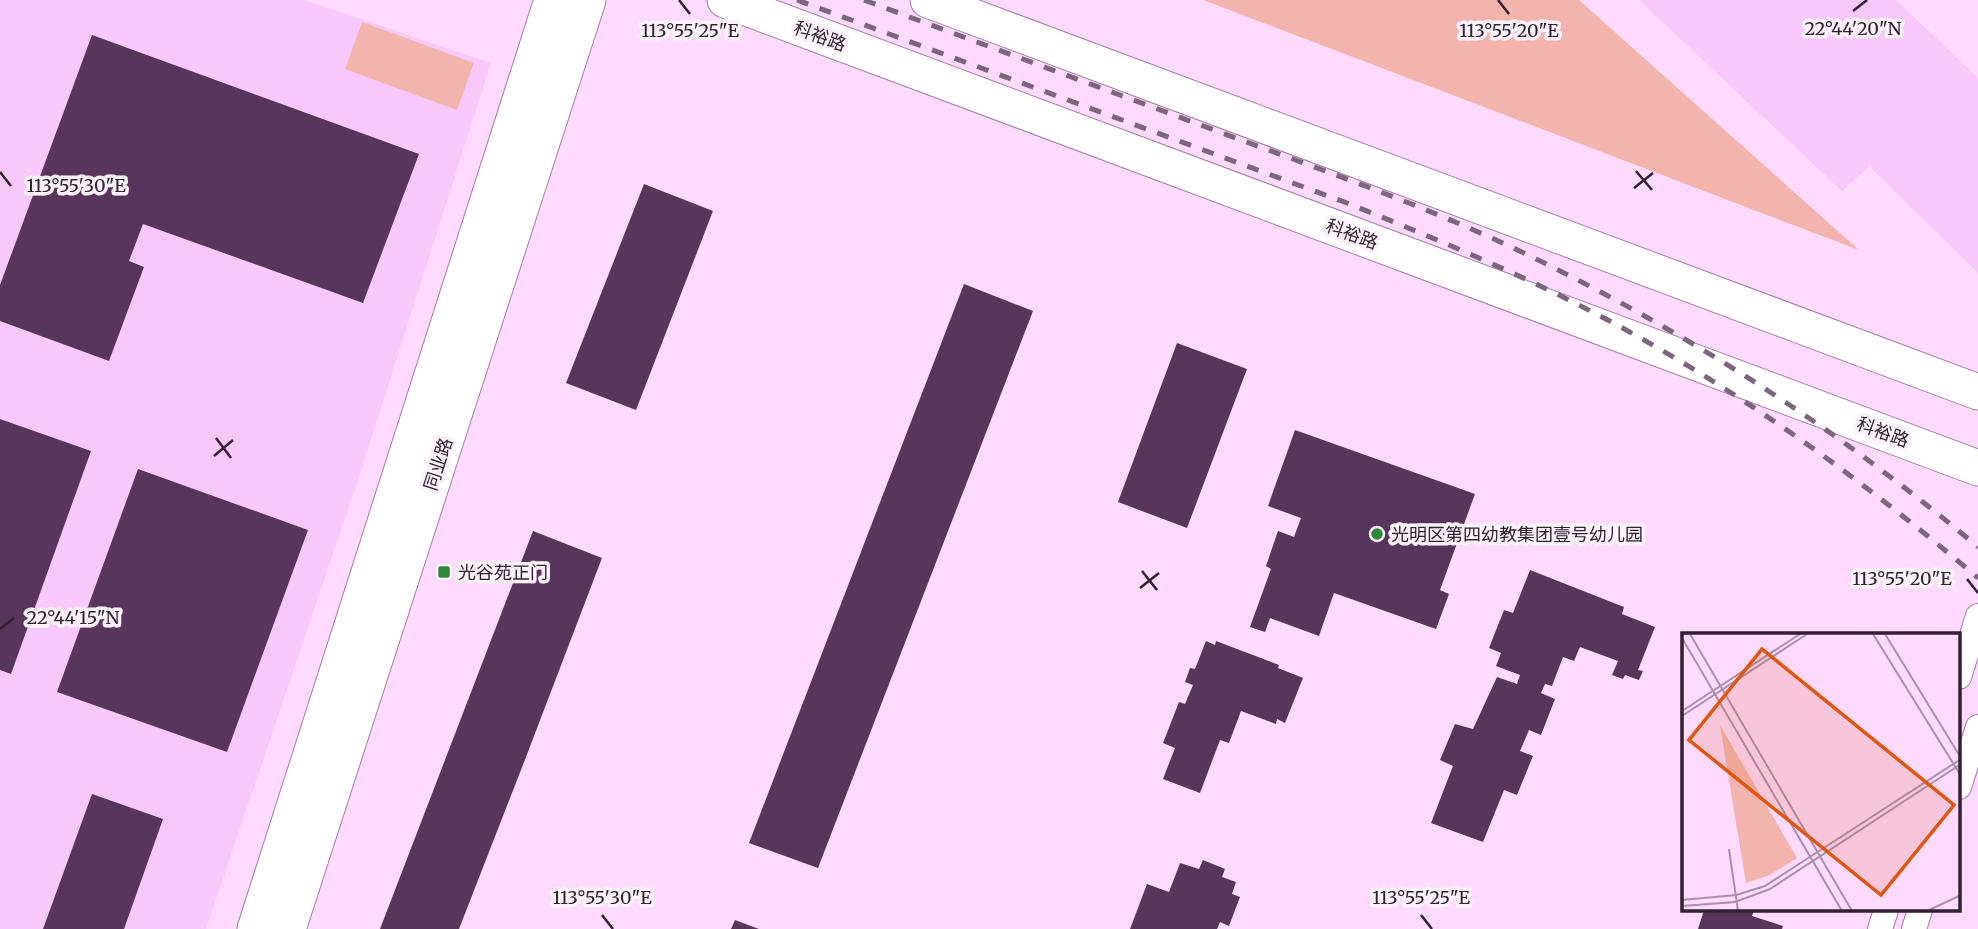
<svg xmlns="http://www.w3.org/2000/svg" width="1978" height="929" font-family="Merriweather,'Noto Sans SC',serif">
<style>
.built{fill:#f8c8fa}
.green{fill:#f4b4ae}
.building{fill:#58355a}
.lines{fill:none;stroke-linecap:round;stroke-linejoin:round}
.street-casing{stroke:#a47da5;stroke-width:26}
.secondary-casing{stroke:#a47da5;stroke-width:37}
.street{stroke:#fff;stroke-width:24}
.secondary{stroke:#fff;stroke-width:35}
.rail{stroke:#7d657e;stroke-width:5;stroke-dasharray:12 12;stroke-linecap:butt}
.ticks{fill:none;stroke:#312132;stroke-width:2.5}
.poi-dot{fill:#2f8939;stroke:#faf1fa;stroke-width:2.5}
.labels{text-anchor:middle;dominant-baseline:central;stroke-width:7;stroke-linejoin:round;paint-order:stroke}
.street-label{font-size:18px;fill:#312132;stroke:#faf1fa}
.poi-label{font-size:18px;fill:#312132;stroke:#faf1fa;text-anchor:start}
.inset-road{fill:none;stroke:#ab90ac;stroke-width:2}
.view{fill:#df560e;fill-opacity:0.15;stroke:#df560e;stroke-width:3.5}
.inset-edge{fill:none;stroke:#312132;stroke-width:3.5}
.ticks-label{font-size:18px;text-anchor:middle;fill:#312132;stroke:#faf1fa;stroke-width:7;stroke-linejoin:round;paint-order:stroke}
</style>
<rect width="100%" height="100%" fill="#fddafe"/>
<path class="built" d="M0 0H304L491 63 360 474 206 929H0Z
M1639 0H1896L1978 78V273L1869 166 1842 191Z"/>
<path class="green" d="M1203 0H1579L1859 250Z
M362 22 474 63 457 110 345 69Z"/>
<path class="building" d="M92 35 419 154 363 303 143 224 129 261 144 267 109 361 0 321V285Z
M644 184 713 211 636 410 566 383Z
M964 284 1033 311 818 868 749 843Z
M1177 343 1247 369 1187 528 1118 502Z
M0 419 91 451 11 674 0 670Z
M1295 430 1475 494 1440 590 1449 594 1436 629 1334 593 1319 636 1270 618 1265 632 1250 627 1271 569 1266 566 1278 531 1294 537 1301 518 1268 506Z
M138 469 308 530 227 752 57 692Z
M533 531 602 558 526 757 459 929H380Z
M1530 570 1624 607 1622 614 1655 627 1638 670 1643 671 1639 680 1625 675 1623 679 1612 675 1618 661 1580 647 1574 661 1563 657 1552 686 1545 684 1541 693 1555 699 1541 735 1529 730 1520 751 1533 756 1517 795 1504 790 1483 842 1431 823 1453 766 1440 760 1455 724 1473 729 1497 677 1517 684 1520 675 1496 666 1501 653 1489 648 1504 610 1513 613Z
M1206 641 1215 645 1216 641 1279 665 1278 668 1303 678 1285 723 1277 719 1276 724 1241 711 1229 743 1220 740 1200 793 1163 779 1175 748 1163 743 1179 702 1185 704 1193 685 1185 682 1190 668 1195 669Z
M92 794 163 819 124 929H43Z
M1203 860 1225 869 1222 877 1236 882 1232 894 1240 897 1229 926 1220 922 1217 929H1130L1147 884 1169 892 1180 863 1199 869Z
M1704 910H1754L1752 916 1783 926 1782 929H1698Z
M735 920 759 929H731Z"/>
<g class="lines">
<defs>
<path id="street" d="M1959 677 1978 616
M1959 787 1978 727
M1880 929 1886 910
M1914 929 1920 910"/>
<path id="secondary" d="M725 0 1978 468
M928 0 1978 392
M255 929 552 0
M288 929 588 0"/>
</defs>
<use href="#street" class="street-casing"/>
<use href="#secondary" class="secondary-casing"/>
<use href="#street" class="street"/>
<use href="#secondary" class="secondary"/>
<path class="rail" d="M797 0 1347 203C1434 238 1521 274 1604 318 1739 390 1862 479 1978 578
M864 0C990 47 1115 93 1241 140 1339 176 1438 211 1532 257 1692 335 1842 432 1978 547"/>
</g>
<path class="ticks" d="M679 0 690 14M1498 0 1509 14M1853 11 1867 0M1636 171 1652 190M0 172 11 186M1634 188 1653 173M216 438 231 458M214 456 233 440M1142 571 1157 590M1967 579 1978 593M1140 588 1159 573M0 629 14 618M602 915 613 929M1421 915 1432 929"/>
<g class="poi-dot">
<circle cx="1377" cy="534" r="7"/>
<rect x="437" y="565" width="14" height="14" rx="3.5"/>
</g>
<g class="labels">
<g class="street-label">
<text transform="translate(820 36) rotate(20)">科裕路</text>
<text transform="translate(1352 234) rotate(20)">科裕路</text>
<text transform="translate(1883 432) rotate(20)">科裕路</text>
<text transform="translate(438 464) rotate(-72)">同业路</text>
</g>
<g class="poi-label">
<text x="1391" y="534">光明区第四幼教集团壹号幼儿园</text>
<text x="458" y="572">光谷苑正门</text>
</g>
</g>
<g transform="translate(1682 633)">
<rect width="278" height="278" fill="#fddafe"/>
<path d="M38 92 115 225 86 243 64 250Z" fill="#f4b4ae"/>
<path class="inset-road" d="M8 1 170 278M191 1 279 143M203 1 279 125M0 5 160 278M0 78 118 1M0 83 125 1M47 216 56 278M0 267 54 262 83 253 279 126M0 273 53 269 88 256 279 131M245 278 279 262"/>
<path class="view" d="M80 16 272 172 199 262 7 107Z"/>
<rect width="278" height="278" class="inset-edge"/>
</g>
<g class="ticks-label">
<text x="1853" y="35">22°44'20"N</text>
<text x="1509" y="37">113°55'20"E</text>
<text x="690" y="37">113°55'25"E</text>
<text x="76" y="192">113°55'30"E</text>
<text x="1902" y="585">113°55'20"E</text>
<text x="73" y="624">22°44'15"N</text>
<text x="602" y="904">113°55'30"E</text>
<text x="1421" y="904">113°55'25"E</text>
</g>
</svg>
